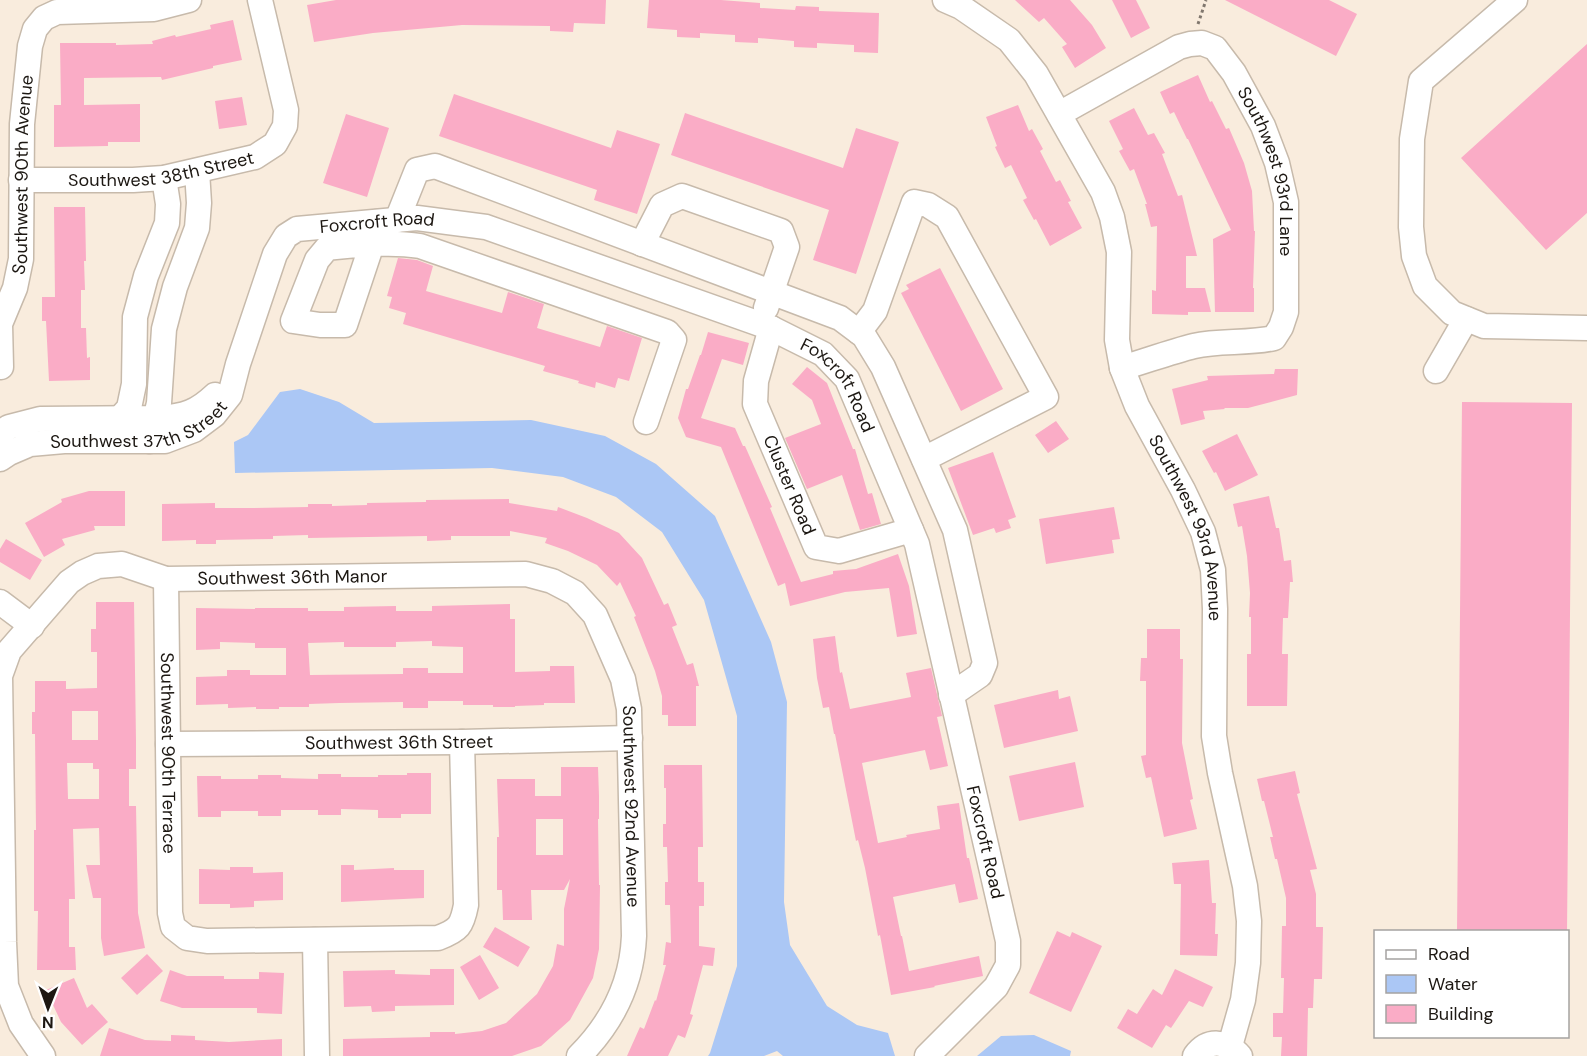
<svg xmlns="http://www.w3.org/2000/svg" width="1587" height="1056" font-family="'DM Sans',sans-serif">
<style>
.water{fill:#abc7f5}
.building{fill:#faacc6;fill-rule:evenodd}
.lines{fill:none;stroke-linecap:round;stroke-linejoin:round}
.minor-casing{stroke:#c7baab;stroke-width:27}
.path{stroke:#80776e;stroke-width:3;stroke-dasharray:3 3;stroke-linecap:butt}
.minor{stroke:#fff;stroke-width:24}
.labels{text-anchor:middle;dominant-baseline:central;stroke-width:4.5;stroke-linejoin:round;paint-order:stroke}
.street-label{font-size:18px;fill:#1d1813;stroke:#fff}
</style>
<rect width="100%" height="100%" fill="#f9ecdd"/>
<path class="water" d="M300 389 339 402 374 423 531 420 605 436 656 464 715 516 771 642 787 702 784 902 790 945 827 1006 857 1025 888 1033 895 1056H783L777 1051 764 1056H708L710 1053 737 966V716L704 600 662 532 616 497 563 477 492 468 235 473 234 442 248 435 280 392Z
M1034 1035 1071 1051 1070 1056H977L1001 1036Z"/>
<path class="building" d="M336 0H606L605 24 574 23 573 32 550 31V26L462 25 373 33 314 42 307 5Z
M649 0H721L760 3V8L795 10 796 6 819 7V11L879 13 878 53 854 52V45L817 43V48L794 47V41L758 38V43L735 42V35L700 33V38L677 37V30L647 28Z
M1015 0H1070L1092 25 1106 48 1075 68 1062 47 1067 44 1044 18 1039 22Z
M1112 0H1136L1150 28 1131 38Z
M1225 0H1329L1357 14 1336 56Z
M233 20 242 60 213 66V68L162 80 161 77 84 78V105L140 104V142H108V146L54 147V105H61L60 43H116V45L153 44 152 41 175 35 176 37 211 29 210 25Z
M1587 44V213L1546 250 1461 158Z
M1198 75 1210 102 1212 101 1226 129 1229 128 1244 163 1252 191 1254 231H1255L1253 288H1254V312H1215L1213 239 1231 230 1188 139H1187L1174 112 1170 114 1160 92Z
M454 94 611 148 617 130 660 144 637 214 594 200 597 190 439 136Z
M242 97 247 125 219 129 215 101Z
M1018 105 1029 131 1032 129 1043 149 1040 151 1056 182 1060 180 1071 201 1068 202 1082 228 1050 246 1036 219 1034 220 1023 200 1027 198 1011 165 1005 168 995 147 997 146 986 117Z
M1134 108 1148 135 1154 133 1165 153 1162 154 1178 196 1182 195 1197 256H1186V288H1205L1211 312H1188V315L1152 314V290L1156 291 1157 226 1151 227 1145 204H1147L1134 169 1130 171 1119 151 1123 149 1109 121Z
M685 113 843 168 856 128 899 142 856 274 813 260 829 210 671 155Z
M346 114 389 128 367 197 323 183Z
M54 207H85L86 261H84L85 290H81V328H86L87 358 90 357V380L49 381 46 321H42V297H55Z
M398 258 417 260 433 266 426 291 502 313 508 292 544 304 537 328 600 347 607 326 642 338 629 381 618 378 615 388 596 382 595 388 578 383 579 381 543 371 545 366 403 324 406 313 389 308 392 297 387 296Z
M940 268 1003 389 961 411 901 293 909 289 906 285Z
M708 332 749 343 743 365 722 359 701 418 735 428 743 446H745L772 507 770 508 801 582 833 574V571L856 569 898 554 909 586 917 634 897 637 889 588 845 592 790 606 785 583 778 586 721 447 686 437 678 418 686 389H688L700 355H701Z
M807 367 827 383 853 449H855L868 494 872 493 881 524 860 530 842 475 807 489 785 438 821 424 812 400 792 384Z
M1275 369H1298L1297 395 1248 408H1224L1225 409 1203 411 1205 419 1181 425 1172 389 1208 380 1207 376 1274 374Z
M1462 402 1572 403 1567 932H1457Z
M1056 421 1069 439 1048 453 1035 435Z
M1237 434 1258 475 1225 491 1216 472 1214 473 1202 451Z
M993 452 1016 517 1008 520 1011 528 996 533 994 528 973 535 948 468Z
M89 491H125V526H94L95 530 62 539 65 545 44 557 25 523 62 502 61 499Z
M1269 496 1276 528H1279L1284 561 1291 560 1293 582H1290L1288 618H1283L1282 654H1288L1287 706H1247V654H1251V617H1249L1250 593 1247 556 1242 526 1238 527 1233 504Z
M509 499V503L557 511 558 507 587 518 619 533 642 558 664 605 668 603 677 625 672 627 687 665 693 663 699 686H696V726H668V715H662V696L655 671 634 617 636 616 620 582 617 586 597 565 568 551 545 543 547 538 510 531V536H451V540L427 541V536L308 538V535L273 536V539L216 540V544H196V540L162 541V504L215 503V508H250L308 507V504H332V506L367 505V503L426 502V500Z
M1114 507 1120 539 1112 540 1114 553 1046 564 1039 519Z
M6 539 42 560 30 580 0 562V549Z
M96 602H134L136 741V769H129V806H136L138 913 145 948 104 956 101 938V898H93L86 865H100L99 828 73 829 75 899H69V947H75L76 970H37L38 911H34V830H36L35 734H32V712H35V681H66V689L97 688V652H91V629H96ZM72 711H98V740H72ZM67 763H93V769H99V799H68Z
M510 604V619H515V672L550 671V666H574L575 703H544V705L515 706V707H493V705H463V701H428V708H403V702L339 703 309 704V707H279V709H256V707L228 708V704L196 705V677L227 676V670H250V675H286V648H255V643L220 642V649L196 650V608L255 609V608H308V611H344V607L396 606V611H432V606ZM432 641V646L463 647V673H428V668H403V674L310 675 308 643 344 642V647H396V642Z
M1147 629H1180V659H1183L1182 743 1193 799 1190 800 1197 829 1164 837 1151 777 1146 778 1141 756 1146 755V681H1140L1141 658H1147Z
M835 636 840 673 842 672 850 709 911 697 906 673 931 668 942 716 937 717 948 766 930 770 925 750 862 763 878 843 907 837 906 835 940 829 937 806 959 803 967 858H969L978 899 959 903 955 884 893 897 901 936H902L909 971 979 956 983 976 934 986 935 987 891 995 880 935 878 936 865 868 858 840 856 841 835 734H834L829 707 823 708 817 678 813 639Z
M1058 690 1059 699 1070 696 1078 731 1004 748 994 705Z
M1075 762 1084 807 1019 821 1009 776Z
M664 765H702L703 847H698V882H704V906H699V946L715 948 713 966 703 965 690 1014 693 1015 685 1038 678 1035 668 1056H627L640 1027 644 1029 655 1000 656 1001 666 965H663L666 942 671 943 670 905H665V882H668L667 847H663V824H666V788H664Z
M561 767H598L599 796V819H598L599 885H600L599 949 593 978 570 1020 541 1046 512 1056H343V1039L430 1037V1032H455V1034L482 1031 506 1023 537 994 553 966 557 944 564 946V909L570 879 564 890H531L532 920H503L502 890H497V837H499L497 779H535V796H561ZM536 819H563V855H536Z
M1295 771 1300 793 1297 794 1317 869 1310 870 1316 894V927H1323L1322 979H1314L1313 1008H1308L1307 1056H1281L1282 1037H1273V1013H1283L1284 978H1281L1282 926H1286V898L1277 859H1275L1270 837H1273L1264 801H1262L1257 779Z
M407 773H431V814H401V818H378V810L341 809V815H318V810H281V816H258V811H221V817H198L197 776H221V779H258V775H281V778L318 779V774H341V777H378V775H407Z
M1209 860 1212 903H1216L1215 934H1218L1217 956 1180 955 1181 884H1174L1172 863Z
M341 865H354V870L394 868V870H424V898L341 902Z
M230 867H253V873L283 872V900L254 901V907L230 908V904H199V869L230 870Z
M495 927 530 947 518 967 483 947Z
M1057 931 1070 937 1072 932 1102 946 1071 1012 1029 993Z
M147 954 163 971 137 995 121 978Z
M480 955 499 988 479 1000 460 967Z
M430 969H454V1005L395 1006V1011L372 1012 371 1006 344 1007 343 971 395 970V974L430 975Z
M1175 969 1213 987 1203 1007 1189 1001 1171 1028 1166 1025 1152 1048 1117 1028 1128 1009 1137 1014 1153 989 1162 995Z
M170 970 187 976H224V979H259V972L284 973 282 1014 257 1013V1008H182L160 1001Z
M74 978 87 1008 92 1004 108 1022 82 1045 61 1022 46 990Z
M109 1028 145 1040 171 1041V1035L195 1036V1040L229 1042 282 1039V1056H100Z"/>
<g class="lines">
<defs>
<g id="minor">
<path id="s1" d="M945 0 961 7 1009 40 1036 74 1103 192 1112 217 1119 252 1117 340 1122 368 1137 406 1183 490 1203 532 1213 570 1215 609 1214 736 1220 773 1245 886 1249 921 1248 963 1243 1000 1230 1046"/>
<path d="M1515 0 1421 81 1412 139 1411 227 1414 256 1425 286 1452 313 1484 326 1587 328"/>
<path id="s2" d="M1059 114 1179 47 1190 44 1202 43 1215 48 1234 73 1263 126 1277 163 1286 202V312L1281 327 1274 338C1247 344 1220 340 1194 346 1170 352 1146 361 1122 368"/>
<path id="s3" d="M21 180H133L164 178 255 157 275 144 285 126 286 110 260 0"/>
<path d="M397 220 417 170 435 166 840 318 864 336 883 367 955 530 985 663 980 675 951 695"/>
<path d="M377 222V232L372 244 345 325H320L293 321 317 260 327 248C358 245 390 241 420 246L667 332 674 340 646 422"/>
<path d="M642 244 662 205 682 196 781 231 787 247 766 308"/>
<path id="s4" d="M771 328 756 381 755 404 816 547 839 551 911 530"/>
<path d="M859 332 875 311 914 202 928 205 947 217 1046 397 924 459"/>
<path id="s5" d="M1 367 0 324 15 288 21 259 22 124 30 46 35 29 44 18 57 12 154 9 189 0"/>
<path d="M1436 371 1466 319"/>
<path d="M121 417 129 408 134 384 135 317 146 276 167 223 168 204 164 178"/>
<path d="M0 433 9 427 40 419 160 418C185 416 197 412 215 395"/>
<path d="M150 441 159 403 164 329 175 287 197 228 199 203 197 171"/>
<path id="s6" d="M0 459 9 453 30 444 64 441H165L194 430 214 415 230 395 238 364 275 254 286 236 297 229 417 218 486 227 771 328 823 354 847 379 917 544 1008 941V965L996 987 927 1056"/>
<path id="s7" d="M166 579 170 913 173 927 187 938 207 941 438 938C459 930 462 926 466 905L462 742"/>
<path d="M0 602 32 626"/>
<path id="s8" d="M168 744 462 742 630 738"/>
<path d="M315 940 317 1056"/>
<path id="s9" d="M43 1056 21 1024 6 986 4 942 0 676 9 651 69 582 82 573 98 566 122 564 166 579 526 574 552 581 575 593 595 615 623 679 629 709 634 936C632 983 612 1023 579 1056"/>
<path d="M1195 1056C1208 1038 1227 1041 1240 1056"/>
</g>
</defs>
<use href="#minor" class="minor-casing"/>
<path class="path" d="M1198 24 1206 0"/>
<use href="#minor" class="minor"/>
</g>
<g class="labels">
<g class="street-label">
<text stroke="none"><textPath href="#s3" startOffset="141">Southwest 38th Street</textPath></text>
<text stroke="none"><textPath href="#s5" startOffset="196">Southwest 90th Avenue</textPath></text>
<text stroke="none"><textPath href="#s2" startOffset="312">Southwest 93rd Lane</textPath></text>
<text stroke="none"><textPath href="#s6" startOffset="513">Foxcroft Road</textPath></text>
<text stroke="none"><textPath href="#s6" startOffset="1017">Foxcroft Road</textPath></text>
<text stroke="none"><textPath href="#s6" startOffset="147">Southwest 37th Street</textPath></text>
<text stroke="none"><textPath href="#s4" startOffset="166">Cluster Road</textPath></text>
<text stroke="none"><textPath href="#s1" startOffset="608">Southwest 93rd Avenue</textPath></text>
<text stroke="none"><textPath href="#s9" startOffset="738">Southwest 36th Manor</textPath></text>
<text stroke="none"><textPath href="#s8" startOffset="231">Southwest 36th Street</textPath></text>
<text stroke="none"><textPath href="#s7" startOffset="174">Southwest 90th Terrace</textPath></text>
<text stroke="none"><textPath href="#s9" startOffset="1252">Southwest 92nd Avenue</textPath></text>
<text stroke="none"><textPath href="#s6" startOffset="1503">Foxcroft Road</textPath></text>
</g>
</g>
<rect x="1374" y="930" width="195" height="108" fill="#ffffff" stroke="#a5a3a1" stroke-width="1.5"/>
<rect x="1386" y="950" width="30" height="9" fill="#ffffff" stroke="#a5a3a1" stroke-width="1.5"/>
<text x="1428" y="960" font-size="18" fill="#1d1813">Road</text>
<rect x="1386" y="975" width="30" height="18" fill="#abc7f5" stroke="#a5a3a1" stroke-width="1.5"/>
<text x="1428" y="990" font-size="18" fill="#1d1813">Water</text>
<rect x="1386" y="1005" width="30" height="18" fill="#faacc6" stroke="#a5a3a1" stroke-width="1.5"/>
<text x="1428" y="1020" font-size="18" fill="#1d1813">Building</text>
<g transform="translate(48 1008) rotate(181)" stroke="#ffffff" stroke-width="4.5" paint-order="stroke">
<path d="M0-4.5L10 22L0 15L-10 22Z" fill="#1d1813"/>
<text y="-9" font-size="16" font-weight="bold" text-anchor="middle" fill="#1d1813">N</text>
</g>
</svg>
